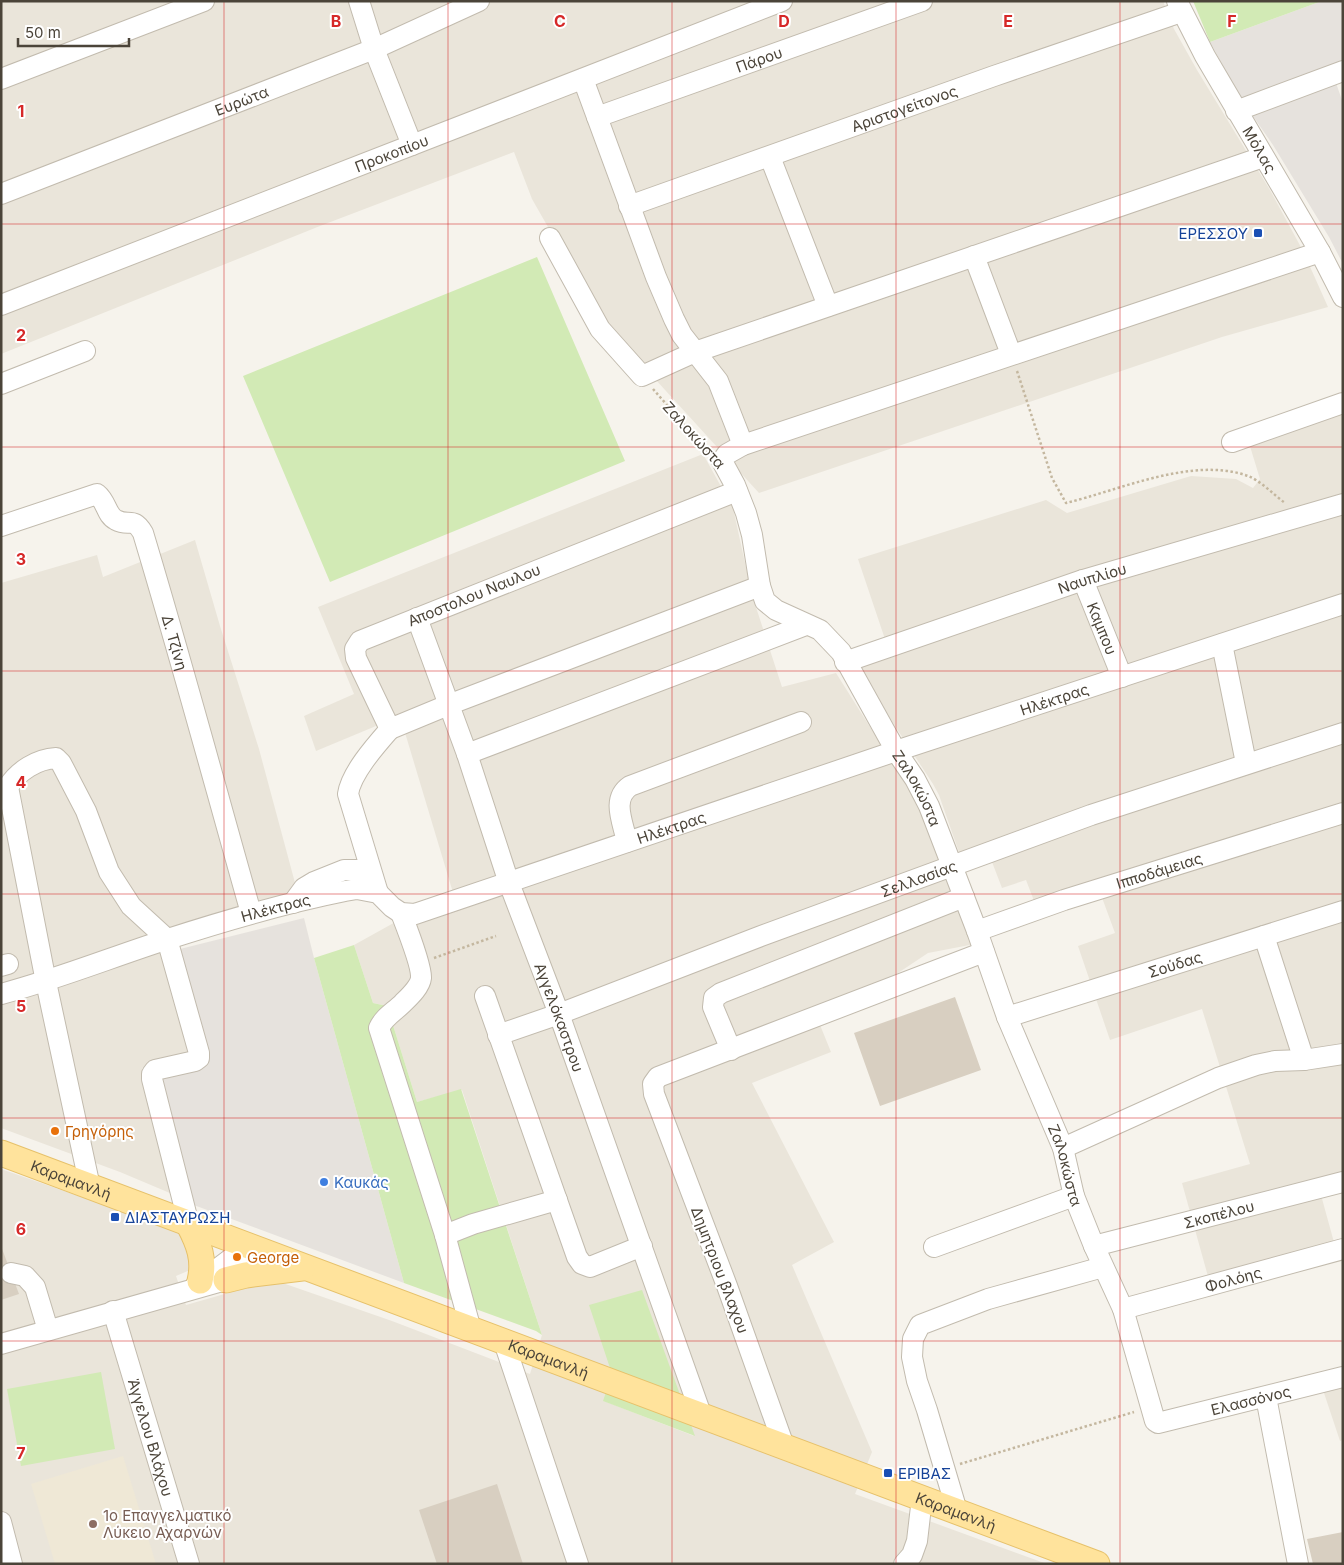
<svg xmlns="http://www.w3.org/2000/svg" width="1344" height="1565" font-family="Inter,sans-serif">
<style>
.residential{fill:#eae5da;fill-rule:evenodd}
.industrial{fill:#e6e2dd}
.education{fill:#efe8d6}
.green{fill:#d2eab5}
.building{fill:#d8cfc1}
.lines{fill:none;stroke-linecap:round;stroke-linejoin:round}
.minor-casing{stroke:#c2bbae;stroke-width:22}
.major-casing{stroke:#e6c16a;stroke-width:27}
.path{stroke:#c4b79f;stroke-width:2.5;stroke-dasharray:2.5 2.5;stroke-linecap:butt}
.minor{stroke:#fff;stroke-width:20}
.major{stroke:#ffe39c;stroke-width:25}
.grid{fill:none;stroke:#d62828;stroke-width:1;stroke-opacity:0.55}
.transit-dot{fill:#1a4fb4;stroke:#fff;stroke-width:2}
.food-dot{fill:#e8710a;stroke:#fff;stroke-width:2}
.shop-dot{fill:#3f7fe0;stroke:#fff;stroke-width:2}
.education-dot{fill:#8d6e63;stroke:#fff;stroke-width:2}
.labels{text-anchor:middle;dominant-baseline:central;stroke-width:4;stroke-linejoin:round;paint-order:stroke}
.street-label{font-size:15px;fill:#4b4439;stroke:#fff}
.transit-label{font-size:15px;fill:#164399;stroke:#fff;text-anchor:start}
.food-label{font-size:15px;fill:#c56008;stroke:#fff;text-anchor:start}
.shop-label{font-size:15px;fill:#366cbe;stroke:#fff;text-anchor:start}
.education-label{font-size:15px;fill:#785e54;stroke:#fff;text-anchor:start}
.grid-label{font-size:16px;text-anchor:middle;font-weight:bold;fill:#d62828;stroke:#fff;stroke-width:4;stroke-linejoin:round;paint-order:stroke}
</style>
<rect width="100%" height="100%" fill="#f6f3ec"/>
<path class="residential" d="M1 1H1163L1174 29 1197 70 1270 190 1303 251 1328 307 1222 337 759 493 645 368 605 327 532 199 514 152 320 226 1 354Z
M1343 410V1188L1321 1195 1335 1246 1209 1280 1182 1183 1250 1164 1202 1009 1110 1040 1078 946 1115 933 1097 884 1036 906 1026 880 1002 888 987 849 961 858 939 795 933 784 855 665 891 657 858 559 1046 500 1067 513 1191 476 1236 479 1253 488 1260 479 1249 443Z
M703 454 733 508 752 595 782 687 836 673 923 811 975 944 928 953 820 1025 831 1052 752 1083 834 1242 792 1265 872 1452 855 1494 1047 1564H1V1169L176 1230 187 1243 190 1270 176 1276 186 1305 274 1280 392 1321 530 1374 542 1335 462 1090 417 1102 387 1006 373 1003 354 945 417 910 454 896 400 716 316 751 304 716 354 694 318 607ZM612 1374 694 1436 604 1401Z
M195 540 220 626 259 749 298 894 158 933 193 1054 142 1068 177 1196 120 1172 1 1128V583L97 555 103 577Z
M1343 1370V1440L1340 1441 1318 1375Z"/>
<path class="industrial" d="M1322 1H1343V80L1336 83 1343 103V264L1329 237 1273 145 1241 99 1210 42Z
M304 918 314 958 404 1283 191 1204 154 1073 207 1060 176 950Z"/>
<path class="education" d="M123 1456 156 1564H55L31 1484Z"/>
<path class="green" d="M1193 1H1322L1210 42Z
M537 257 625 461 330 582 243 376Z
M354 945 373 1003 387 1006 417 1102 461 1089 542 1335 536 1331 404 1283 314 958Z
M642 1290 695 1436 603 1401 612 1374 589 1305Z
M101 1372 115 1449 21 1466 7 1389Z"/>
<path class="building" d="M955 997 981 1070 880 1106 854 1033Z
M1 1246 19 1294 1 1300Z
M497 1484 523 1564H437L419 1510Z
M1343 1532V1564H1313L1307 1539Z"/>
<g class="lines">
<defs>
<g id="minor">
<path d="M359 1 374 49 412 145"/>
<path id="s1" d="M1177 1 1205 56 1320 252 1343 297"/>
<path d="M1 79 204 1"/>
<path d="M583 79 656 277 674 319 682 335 718 381 743 445"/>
<path d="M1236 111 1343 71"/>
<path id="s2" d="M597 117 922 1"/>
<path d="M770 157 828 306"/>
<path id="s3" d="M1 194 374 49 479 1"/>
<path id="s4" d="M629 206 994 76 1181 12"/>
<path d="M550 238 600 329 642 376 695 352 1263 157"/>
<path id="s5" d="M1320 252 743 445 727 454 722 461 735 485 746 513 752 535 760 586 765 601 776 610 820 630 841 652 896 751 915 779 929 806 977 931 1007 1017 1063 1148 1074 1196 1094 1246 1123 1309 1155 1421 1158 1423 1343 1377"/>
<path d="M974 256 1011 354"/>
<path id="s6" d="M1 305 782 1"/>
<path d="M1 384 85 351"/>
<path d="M1232 442 1343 403"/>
<path d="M737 491 360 641 355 649 356 658 390 729 448 705 760 586"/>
<path id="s7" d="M1 526 97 494C107 502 106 515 116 520 129 527 133 516 143 533 181 659 215 786 251 913"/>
<path id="s8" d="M1083 580 1122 677"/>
<path id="s9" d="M417 618 467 754 509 883 559 1014 702 1417"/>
<path d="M1222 644 1246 763"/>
<path id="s10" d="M845 662 1083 580 1343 504"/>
<path d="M467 754 806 625"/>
<path d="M627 842C623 822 611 799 630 786L801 722"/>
<path d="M378 893 348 794C351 773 376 745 390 729"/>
<path d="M293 903 304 888 314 882 344 870H359L373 878"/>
<path d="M401 913C406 926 422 966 421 978 420 987 409 997 403 1003 394 1012 384 1017 379 1028L445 1235 471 1330"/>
<path id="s11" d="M977 931 1064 900 1343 813"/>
<path d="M1264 936 1304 1060"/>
<path d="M1 966 8 964"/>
<path id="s12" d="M1 994C58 979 112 957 168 939 227 920 285 903 345 891L357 889 378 893 392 907 401 913 415 914 896 751 1343 604"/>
<path d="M485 996 577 1257 582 1264 590 1267 642 1246"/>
<path id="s13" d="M1007 1017 1343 911"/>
<path id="s14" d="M498 1035 559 1014 761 936 1091 815 1343 733"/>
<path d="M731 1050 713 1007 714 998 721 993 964 897"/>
<path d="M1063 1148 1218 1078 1256 1065 1275 1061 1304 1060 1343 1054"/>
<path d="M90 1187 46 982 8 787C18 771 37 759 56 758L61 763 86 811 109 872 131 906 167 939 199 1053V1058L195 1061 155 1070 152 1074V1079L189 1225"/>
<path d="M445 1235 473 1224 557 1200"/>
<path id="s15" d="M1094 1246 1343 1182"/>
<path d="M934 1247 1074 1196"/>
<path d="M11 1273 25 1276 35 1287 48 1330"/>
<path d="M196 1285 249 1245"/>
<path id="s16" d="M1123 1309 1343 1249"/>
<path id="s17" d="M113 1311 189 1564"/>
<path d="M504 1342 578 1564"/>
<path d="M1 1344 226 1280C238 1270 246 1261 249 1245"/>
<path d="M1266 1397 1298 1564"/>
<path d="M784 1446 727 1286 654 1094 653 1084 658 1077 984 952"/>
<path d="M957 1511 927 1410 917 1381 912 1357 913 1339 920 1325 988 1299 1103 1267"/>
<path d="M1 1522 12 1564"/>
<path d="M904 1564 912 1555 917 1541 922 1498"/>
</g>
<g id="major">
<path id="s18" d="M1 1153 1097 1564"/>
<path d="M189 1225C199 1244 205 1260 200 1281"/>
<path d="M226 1280 246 1275 302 1268"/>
</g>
</defs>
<use href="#minor" class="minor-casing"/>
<use href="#major" class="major-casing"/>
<path class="path" d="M1017 371 1052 478 1066 503C1120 490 1193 456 1248 476 1261 481 1274 495 1285 503
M653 389 708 452
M434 958 496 936
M960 1464 1134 1412"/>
<use href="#minor" class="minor"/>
<use href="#major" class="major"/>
</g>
<path class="grid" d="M224 1V1564M448 1V1564M672 1V1564M896 1V1564M1120 1V1564M1 224H1343M1 447H1343M1 671H1343M1 894H1343M1 1118H1343M1 1341H1343"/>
<g class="transit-dot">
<rect x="1253" y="228" width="10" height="10" rx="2.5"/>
<rect x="110" y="1212" width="10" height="10" rx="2.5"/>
<rect x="883" y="1468" width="10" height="10" rx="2.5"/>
</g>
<g class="food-dot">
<circle cx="55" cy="1131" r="5"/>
<circle cx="237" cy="1257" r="5"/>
</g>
<circle class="shop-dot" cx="324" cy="1182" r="5"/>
<circle class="education-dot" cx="93" cy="1524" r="5"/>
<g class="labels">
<g class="street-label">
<text stroke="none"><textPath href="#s2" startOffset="172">Πάρου</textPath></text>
<text stroke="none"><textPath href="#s3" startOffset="258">Ευρώτα</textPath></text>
<text stroke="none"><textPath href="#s4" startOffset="292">Αριστογείτονος</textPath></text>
<text stroke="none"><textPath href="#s1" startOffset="170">Μόλας</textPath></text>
<text stroke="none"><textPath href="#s6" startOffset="419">Προκοπίου</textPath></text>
<text transform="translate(694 435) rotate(48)">Ζαλοκώστα</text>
<text stroke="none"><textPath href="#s10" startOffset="261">Ναυπλίου</textPath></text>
<text transform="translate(474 595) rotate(-22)">Αποστολου Ναυλου</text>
<text stroke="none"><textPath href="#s8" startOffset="52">Καμπου</textPath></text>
<text stroke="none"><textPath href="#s7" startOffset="280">Δ. Τζίνη</textPath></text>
<text stroke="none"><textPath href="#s12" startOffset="1112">Ηλέκτρας</textPath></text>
<text stroke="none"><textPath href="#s5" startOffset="1032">Ζαλοκώστα</textPath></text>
<text stroke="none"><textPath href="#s12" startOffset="708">Ηλέκτρας</textPath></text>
<text stroke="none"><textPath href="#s11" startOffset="192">Ιπποδάμειας</textPath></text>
<text stroke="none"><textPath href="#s14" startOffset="449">Σελλασίας</textPath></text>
<text stroke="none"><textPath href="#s12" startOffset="288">Ηλέκτρας</textPath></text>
<text stroke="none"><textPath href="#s13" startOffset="176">Σούδας</textPath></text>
<text stroke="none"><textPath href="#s9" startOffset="424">Αγγελόκαστρου</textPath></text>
<text stroke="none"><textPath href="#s5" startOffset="1438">Ζαλοκώστα</textPath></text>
<text stroke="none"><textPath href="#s18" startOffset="75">Καραμανλή</textPath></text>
<text stroke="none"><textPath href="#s15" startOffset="129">Σκοπέλου</textPath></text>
<text transform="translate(720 1270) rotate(69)">Δημητριου βλαχου</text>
<text stroke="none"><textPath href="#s16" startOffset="114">Φολόης</textPath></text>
<text stroke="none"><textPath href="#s18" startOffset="585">Καραμανλή</textPath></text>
<text stroke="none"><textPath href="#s5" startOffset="1809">Ελασσόνος</textPath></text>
<text stroke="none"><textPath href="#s17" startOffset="132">Άγγελου Βλάχου</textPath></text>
<text stroke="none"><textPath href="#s18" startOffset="1020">Καραμανλή</textPath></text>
</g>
<g class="transit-label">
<text x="1248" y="233" text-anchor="end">ΕΡΕΣΣΟΥ</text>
<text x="125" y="1217">ΔΙΑΣΤΑΥΡΩΣΗ</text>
<text x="898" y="1473">ΕΡΙΒΑΣ</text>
</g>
<g class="food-label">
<text x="65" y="1131">Γρηγόρης</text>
<text x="247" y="1257">George</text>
</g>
<g class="shop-label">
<text x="334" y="1182">Καυκάς</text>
</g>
<g class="education-label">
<text x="103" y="1515">1ο Επαγγελματικό<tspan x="103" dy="17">Λύκειο Αχαρνών</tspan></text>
</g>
</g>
<g class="grid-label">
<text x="336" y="27">B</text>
<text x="560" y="27">C</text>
<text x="784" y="27">D</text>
<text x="1008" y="27">E</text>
<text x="1232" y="27">F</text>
<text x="21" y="117">1</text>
<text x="21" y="341">2</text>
<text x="21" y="565">3</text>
<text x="21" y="788">4</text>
<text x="21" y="1012">5</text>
<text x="21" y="1235">6</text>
<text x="21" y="1459">7</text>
</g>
<rect width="1344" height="1565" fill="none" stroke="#4b4439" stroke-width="5"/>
<path d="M18 38v8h111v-8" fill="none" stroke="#4b4439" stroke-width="2.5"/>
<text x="25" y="38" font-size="15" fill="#4b4439" stroke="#ffffff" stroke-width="4" paint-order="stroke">50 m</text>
</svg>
